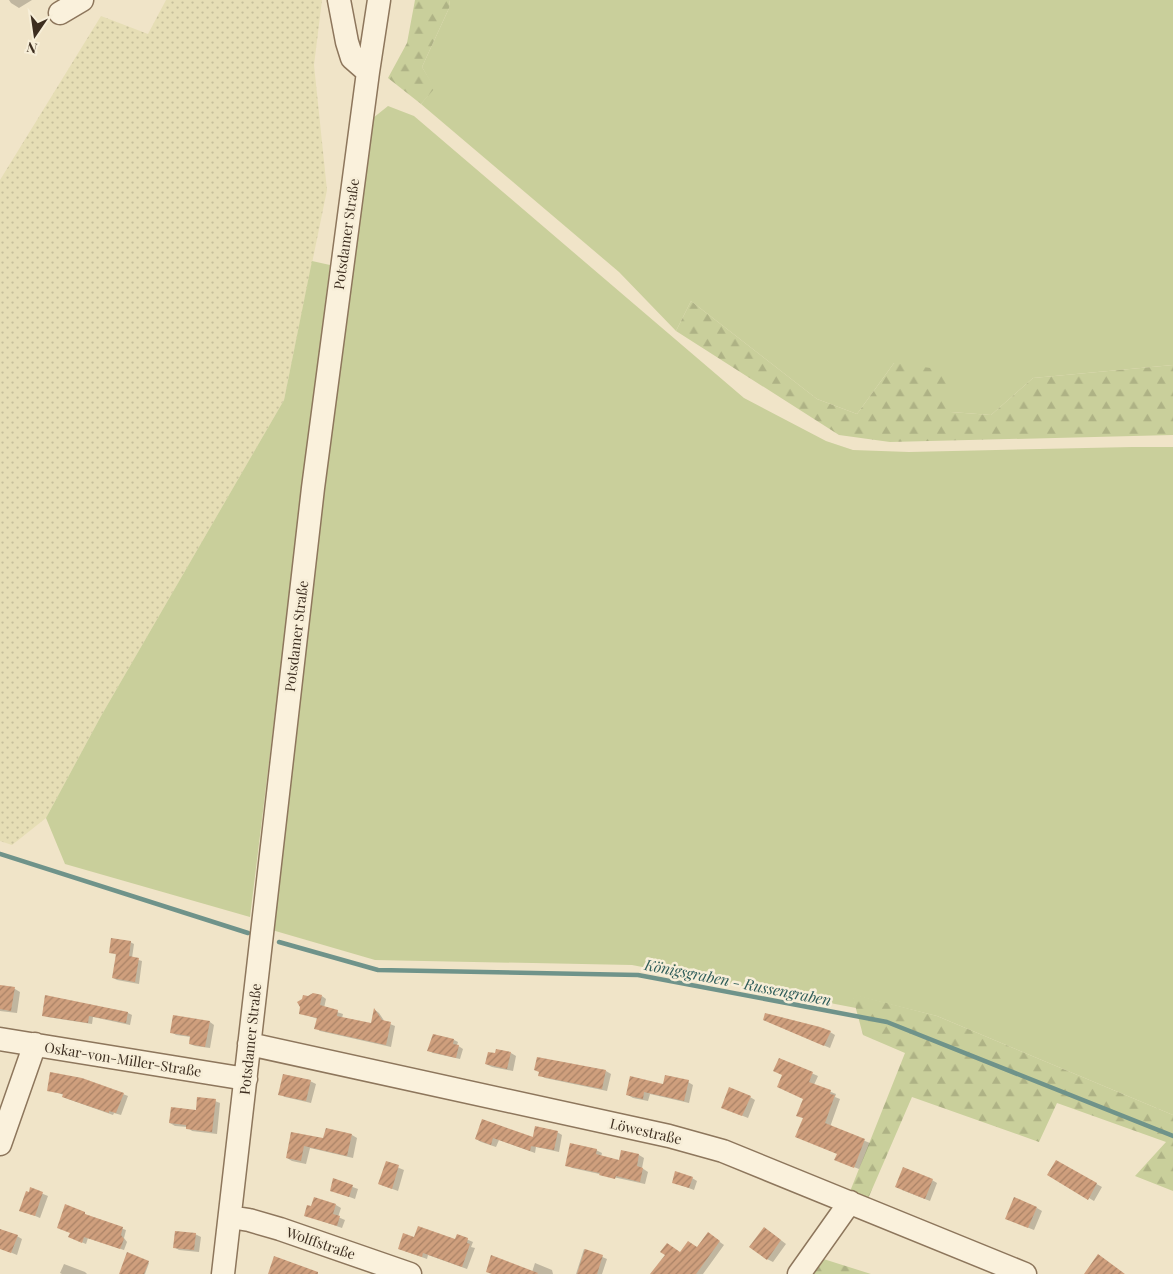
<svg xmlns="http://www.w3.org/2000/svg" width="1173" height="1274" font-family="'Playfair Display',serif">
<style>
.farmland{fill:url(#farmland-dots)}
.grass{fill:#c9cf9b}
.forest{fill:url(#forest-firs)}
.shadow{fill:#0003}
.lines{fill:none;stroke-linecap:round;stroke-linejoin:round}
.stream{stroke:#6f938a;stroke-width:4.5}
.building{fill:url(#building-hatch)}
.minor-casing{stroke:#8d765c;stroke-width:25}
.minor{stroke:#faf1dc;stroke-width:22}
.labels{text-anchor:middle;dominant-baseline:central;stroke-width:5;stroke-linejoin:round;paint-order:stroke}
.street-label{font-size:14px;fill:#3d2e20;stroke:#f7eed8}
.water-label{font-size:15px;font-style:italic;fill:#2f5d5a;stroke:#f7eed8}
</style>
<defs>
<pattern id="farmland-dots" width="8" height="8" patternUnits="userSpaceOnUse" patternTransform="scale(1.25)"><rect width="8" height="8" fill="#e6deb5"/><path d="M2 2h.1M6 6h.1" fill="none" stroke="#c6bf9b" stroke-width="1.8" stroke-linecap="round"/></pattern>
<pattern id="forest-firs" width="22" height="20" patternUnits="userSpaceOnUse" patternTransform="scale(1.25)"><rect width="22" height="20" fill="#c9cf9b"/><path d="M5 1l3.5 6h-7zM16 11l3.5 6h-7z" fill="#aeb285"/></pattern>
<pattern id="building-hatch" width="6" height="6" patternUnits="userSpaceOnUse" patternTransform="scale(1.25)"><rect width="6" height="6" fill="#cf9f7d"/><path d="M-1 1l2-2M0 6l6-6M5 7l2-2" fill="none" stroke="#a98266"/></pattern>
</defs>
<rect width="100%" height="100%" fill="#f0e4c8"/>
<path class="farmland" d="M166 0H322L314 65 327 190 284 400 101 716 46 818 12 845 0 841V180L101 16 148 34Z"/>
<path class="grass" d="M449 0H1173V365L1033 378 991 415 951 412 894 363 857 414 817 399 691 301 676 331 619 272 421 104 434 88 422 67 450 6Z
M388 106 414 116 744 398 826 441 853 450 909 452 1132 447H1173V1115L937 1016 853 995 856 1008 632 965 375 960 272 930 329 421 373 118Z
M312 261 330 265 250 917 65 864 46 818 101 716 284 400Z"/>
<path class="forest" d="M415 0H449L450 6 422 67 435 88 421 104 388 78 407 43Z
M691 301 817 399 857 414 894 363 945 370 951 412 991 415 1033 378 1173 365V435L890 442 839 435 676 331Z
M852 994 937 1016 1173 1115V1191L1135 1176 1166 1142 1057 1103 1039 1142 912 1097 867 1201 849 1194 905 1053 863 1035Z
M814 1256 871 1274H801Z"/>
<path class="shadow" d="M9 0H32L19 8 11 3Z
M130 942 134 944 132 958 142 961 139 984 117 980 113 978 117 955 110 952Z
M0 986 15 989 20 992 17 1013 0 1011Z
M46 996 128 1013 132 1015 130 1025 93 1017 92 1024 47 1017 43 1015Z
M322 996 326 999 324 1008 343 1014 342 1018 372 1024 375 1010 379 1013 385 1022 395 1026 391 1047 320 1031 316 1028 318 1019 300 1013Z
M210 1022 214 1025 210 1048 195 1046 190 1044 191 1037 176 1035 172 1032Z
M769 1022 830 1032 835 1035 830 1048Z
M454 1040 458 1042 457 1045 463 1049 460 1059 433 1053 429 1051Z
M511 1053 516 1056 513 1071 492 1067 486 1064 496 1054Z
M780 1059 818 1076 814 1085 836 1094 835 1097 840 1099 830 1127 870 1143 859 1169 841 1162 838 1154 804 1119 805 1099 783 1075Z
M606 1071 611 1074 607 1091 545 1078 540 1075 541 1072Z
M310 1081 316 1084 311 1103 285 1097 280 1094Z
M688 1082 693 1085 689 1103 650 1094 648 1101 633 1098 628 1095 664 1085Z
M49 1090 123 1094 128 1096 121 1115 114 1113 113 1115 68 1099 64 1097V1095Z
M750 1097 755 1100 748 1118 728 1110Z
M215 1101 220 1103 217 1134 192 1131 188 1127 175 1126 170 1123 197 1111Z
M482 1121 533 1138 557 1132 562 1135 559 1152 536 1147 535 1153 499 1140 496 1147 481 1142 476 1139Z
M326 1129 352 1135 357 1138 353 1158 310 1148 306 1164 292 1161 287 1158 292 1133 324 1139Z
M596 1150 602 1153 601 1157 620 1162 622 1151 639 1155 644 1158 642 1168 648 1172 645 1184 572 1168 566 1165Z
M1056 1162 1102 1187 1094 1201 1049 1174Z
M387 1163 404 1170 398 1191 379 1184Z
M692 1178 697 1181 694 1190 673 1182Z
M334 1180 358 1189 355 1199 331 1190Z
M932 1180 937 1183 930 1201 902 1190Z
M31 1189 48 1196 40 1218 21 1210Z
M336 1205 341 1208 338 1217 345 1220 342 1228 305 1215Z
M1037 1208 1042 1211 1034 1230 1012 1221Z
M85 1214 88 1217 126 1230 124 1238 127 1242 124 1250 88 1238 86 1244 74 1239 71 1233Z
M769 1231 786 1244 773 1262 767 1259Z
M195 1234 201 1237 199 1252 179 1250 174 1247Z
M457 1235 473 1242 471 1247 475 1248 467 1269 428 1255 427 1259 405 1251 415 1238 455 1240Z
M17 1236 22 1239 17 1255 0 1248V1238Z
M713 1237 724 1245 703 1274H652L681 1253 698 1249Z
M584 1249 607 1259 602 1274H576Z
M145 1260 149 1263 145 1274H120Z
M535 1263 552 1270 553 1274H493L532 1272Z
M64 1264 85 1272 87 1274H62L60 1273Z"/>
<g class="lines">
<path class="stream" d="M0 854 248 933
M279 942 378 970 638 975 887 1022 1173 1136"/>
</g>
<path class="building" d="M111 938 131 941 129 956 139 958 135 982 112 978 116 954 109 953Z
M0 985 15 987 11 1011 0 1009Z
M313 993 322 995 320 1005 338 1010 337 1016 371 1023 374 1008 382 1020 391 1022 386 1045 314 1029 317 1018 299 1014 300 1007 297 1002 302 999 303 995 308 996Z
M45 995 128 1012 126 1023 89 1016 88 1023 42 1016Z
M765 1013 820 1027 831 1031 824 1046 763 1020Z
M173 1015 210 1021 205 1047 189 1044 190 1036 170 1033Z
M433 1034 454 1039 453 1044 459 1045 456 1058 427 1051Z
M496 1049 511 1052 507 1069 485 1064 488 1052 495 1053Z
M537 1057 606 1070 602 1089 538 1076 539 1072 534 1070Z
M779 1058 813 1072 809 1082 831 1090 830 1094 835 1095 825 1123 865 1139 854 1168 834 1160 837 1154 795 1137 803 1118 796 1116 803 1099 777 1087 782 1075 773 1071Z
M50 1072 82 1078 124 1093 116 1113 109 1111V1113L62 1097 63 1094 47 1091Z
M283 1074 311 1080 306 1101 278 1095Z
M665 1075 689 1080 684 1101 644 1092 643 1099 626 1095 630 1076 663 1084Z
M729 1087 751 1096 742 1116 721 1108Z
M197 1097 216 1099 212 1132 186 1129V1125L169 1123 171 1107 196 1110Z
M482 1119 533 1137 530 1151 493 1138 491 1145 475 1139Z
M535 1126 558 1131 554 1150 531 1146Z
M326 1128 352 1134 347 1156 304 1146 301 1161 286 1158 291 1132 323 1138Z
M570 1143 597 1149 596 1154 619 1160 621 1150 639 1154 637 1166 643 1168 640 1182 616 1176 615 1179 599 1175 600 1173 565 1166Z
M1056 1160 1097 1183 1088 1200 1047 1175Z
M386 1161 399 1165 392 1189 378 1184Z
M903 1167 933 1179 925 1199 895 1187Z
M675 1171 693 1177 689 1188 672 1183Z
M333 1178 353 1185 349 1197 330 1191Z
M30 1187 43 1192 35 1216 19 1211 26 1191 29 1192Z
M314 1197 336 1204 333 1214 340 1216 337 1226 304 1216 307 1205 311 1206Z
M1014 1197 1037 1207 1028 1228 1005 1219Z
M65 1204 85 1212V1214L123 1227 121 1235 124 1239 120 1249 84 1237 82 1243 68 1237 70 1233 57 1228Z
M418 1226 455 1239 457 1234 468 1238 467 1243 470 1244 462 1267 423 1253 422 1257 398 1249 403 1233 414 1237Z
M764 1227 781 1240 767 1260 749 1247Z
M0 1229 18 1235 11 1253 0 1249Z
M175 1231 196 1233 194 1250 173 1248Z
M708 1232 720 1241 696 1274H650L665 1255 660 1252 667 1243 680 1252 688 1241 697 1247Z
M585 1249 603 1255 597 1274H577Z
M127 1252 149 1261 144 1274H119Z
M1098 1254 1125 1274H1084Z
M491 1255 538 1273 537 1274H492L486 1272Z
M274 1256 318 1272V1274H268Z"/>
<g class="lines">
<defs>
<path id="minor" d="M339 0 347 42 352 58 368 72
M60 13 82 0
M0 1039 246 1079
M249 1044 669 1136 723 1151 1025 1274
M0 1144 35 1044
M230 1217 249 1220 280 1229 410 1274
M223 1274 313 488 368 72 379 0
M799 1274 850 1202"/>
</defs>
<use href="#minor" class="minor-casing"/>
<use href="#minor" class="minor"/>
</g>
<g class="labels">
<g class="street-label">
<text transform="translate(346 234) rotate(-82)">Potsdamer Straße</text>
<text transform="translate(296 636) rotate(-83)">Potsdamer Straße</text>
<text transform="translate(250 1039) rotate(-84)">Potsdamer Straße</text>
<text transform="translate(123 1059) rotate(9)">Oskar-von-Miller-Straße</text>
<text transform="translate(646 1131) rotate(13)">Löwestraße</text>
<text transform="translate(321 1243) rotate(19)">Wolffstraße</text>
</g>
<g class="water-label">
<text transform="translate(738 982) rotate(11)">Königsgraben - Russengraben</text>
</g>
</g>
<g transform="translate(35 35) rotate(193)" stroke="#f7eed8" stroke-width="4" paint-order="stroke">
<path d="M0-4L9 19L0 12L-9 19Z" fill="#3d2e20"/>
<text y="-8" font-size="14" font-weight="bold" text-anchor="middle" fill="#3d2e20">N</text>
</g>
</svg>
